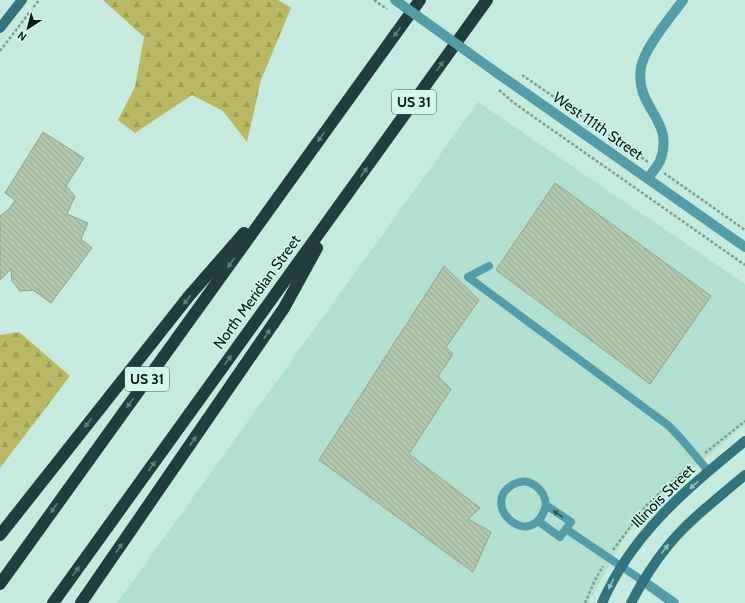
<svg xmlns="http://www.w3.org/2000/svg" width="745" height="603" font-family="Cabin,sans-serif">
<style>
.built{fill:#b1dfd0}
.forest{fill:url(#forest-firs)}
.building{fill:url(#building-back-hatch);stroke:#90a58b}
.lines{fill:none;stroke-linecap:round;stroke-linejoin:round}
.path{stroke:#7e9c92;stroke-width:2.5;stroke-dasharray:3 2;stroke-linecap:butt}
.lane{stroke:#529da7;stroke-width:8}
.street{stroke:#529da7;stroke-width:10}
.secondary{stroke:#31747d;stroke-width:10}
.highway{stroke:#213d40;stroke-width:12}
.path-bridge{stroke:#7e9c92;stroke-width:2.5;stroke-dasharray:3 2;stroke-linecap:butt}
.street-bridge{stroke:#529da7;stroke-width:10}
.oneway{fill:#5f7e7c}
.oneway2{fill:#91c3bf}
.oneway3{fill:#2a5457}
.labels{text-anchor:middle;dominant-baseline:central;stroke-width:3;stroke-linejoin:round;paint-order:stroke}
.shield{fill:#d1f8eb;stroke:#465c55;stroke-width:1}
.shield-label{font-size:14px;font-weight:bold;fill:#0a1915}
.street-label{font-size:15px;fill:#0a1915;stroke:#d1f8eb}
</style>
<defs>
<pattern id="forest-firs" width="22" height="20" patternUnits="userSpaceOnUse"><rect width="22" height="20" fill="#bbb863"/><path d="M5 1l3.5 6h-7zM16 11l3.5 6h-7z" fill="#9f9e55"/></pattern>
<pattern id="building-back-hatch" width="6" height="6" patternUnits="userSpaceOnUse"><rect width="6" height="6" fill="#b1c7ac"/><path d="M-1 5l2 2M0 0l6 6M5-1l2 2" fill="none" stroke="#97aa93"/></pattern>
</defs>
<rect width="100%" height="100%" fill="#c4ebde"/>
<path class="built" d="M478 102 745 284V424L668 490 629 530 588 603H117Z"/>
<path class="forest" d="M103 0H278L291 8 261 80 247 142 223 111 192 95 135 133 118 120 135 87 144 37Z
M19 332 70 376 0 468V335Z"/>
<path class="building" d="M43 132 84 158 66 186 75 196 67 214 88 223 81 239 92 248 51 303 33 290 20 291 12 281 11 269 0 280V216L9 209 15 200 5 193Z
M555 183 711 296 650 384 496 270Z
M444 266 479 300 446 347 453 354 438 376 451 389 409 454 480 508 468 519 491 532 473 572 319 460Z"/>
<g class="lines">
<path class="path" d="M374 0 378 3
M0 51 39 0
M522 75 648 162
M499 90 514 103 745 265
M664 173 745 230
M705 453 745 421
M613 550 646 506 690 465
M585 603 595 580 603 566"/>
<path class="lane" d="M489 266 468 277 669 426 684 442 709 472
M538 521 560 537 571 522 546 505C545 490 530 476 514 484 476 504 533 555 546 505
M566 529 643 581"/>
<path class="street" d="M497 73 745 247
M648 178C652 173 657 167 660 161 676 119 634 109 641 67 645 47 671 17 683 0
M643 581 674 603"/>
<path class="secondary" d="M0 28 22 0
M602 603C633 532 687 489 745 441
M631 603C645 576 662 550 684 528 703 509 725 492 745 475"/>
<path class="highway" d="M0 535 189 296 244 233
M0 584 420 0
M53 603 487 0
M81 603 284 308 317 248"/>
<path class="path-bridge" d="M378 3 387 9"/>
<path class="street-bridge" d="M395 0 497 73"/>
</g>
<defs><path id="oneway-solid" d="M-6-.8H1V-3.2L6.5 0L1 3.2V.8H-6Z"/></defs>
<g class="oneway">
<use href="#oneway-solid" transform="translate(397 32) rotate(126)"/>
<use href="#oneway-solid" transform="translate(440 66) rotate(-54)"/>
<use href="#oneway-solid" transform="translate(321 137) rotate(126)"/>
<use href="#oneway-solid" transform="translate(364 172) rotate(-54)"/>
<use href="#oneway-solid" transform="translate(231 263) rotate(126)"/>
<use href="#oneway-solid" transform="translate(187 300) rotate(129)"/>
<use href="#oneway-solid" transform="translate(267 334) rotate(-56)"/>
<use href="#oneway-solid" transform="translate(228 360) rotate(-54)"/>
<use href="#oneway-solid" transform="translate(130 403) rotate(126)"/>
<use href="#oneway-solid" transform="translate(88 423) rotate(128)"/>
<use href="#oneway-solid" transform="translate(193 441) rotate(-56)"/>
<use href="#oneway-solid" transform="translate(152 466) rotate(-54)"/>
<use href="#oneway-solid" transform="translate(54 508) rotate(126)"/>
<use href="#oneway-solid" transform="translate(119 548) rotate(-55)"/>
<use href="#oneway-solid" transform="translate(76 571) rotate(-54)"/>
</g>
<g class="oneway2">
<use href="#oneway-solid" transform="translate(694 485) rotate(138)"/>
<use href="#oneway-solid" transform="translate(665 549) rotate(-53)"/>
<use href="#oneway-solid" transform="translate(611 584) rotate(116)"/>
</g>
<use class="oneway3" href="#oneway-solid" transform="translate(558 514) rotate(-145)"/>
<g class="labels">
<g class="shield">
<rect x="392" y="90" width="44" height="24" rx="3"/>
<rect x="125" y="367" width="44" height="24" rx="3"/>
</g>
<g class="shield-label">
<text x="414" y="102">US 31</text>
<text x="147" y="379">US 31</text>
</g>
<g class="street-label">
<text transform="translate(598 126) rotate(35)">West 111th Street</text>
<text transform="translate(257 292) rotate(-54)">North Meridian Street</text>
<text transform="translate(663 496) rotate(-45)">Illinois Street</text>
</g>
</g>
<g transform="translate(28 28) rotate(216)" stroke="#d1f8eb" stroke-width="3" paint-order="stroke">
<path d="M0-3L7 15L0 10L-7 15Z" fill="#0a1915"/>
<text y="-6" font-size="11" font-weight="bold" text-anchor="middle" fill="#0a1915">N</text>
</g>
</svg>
